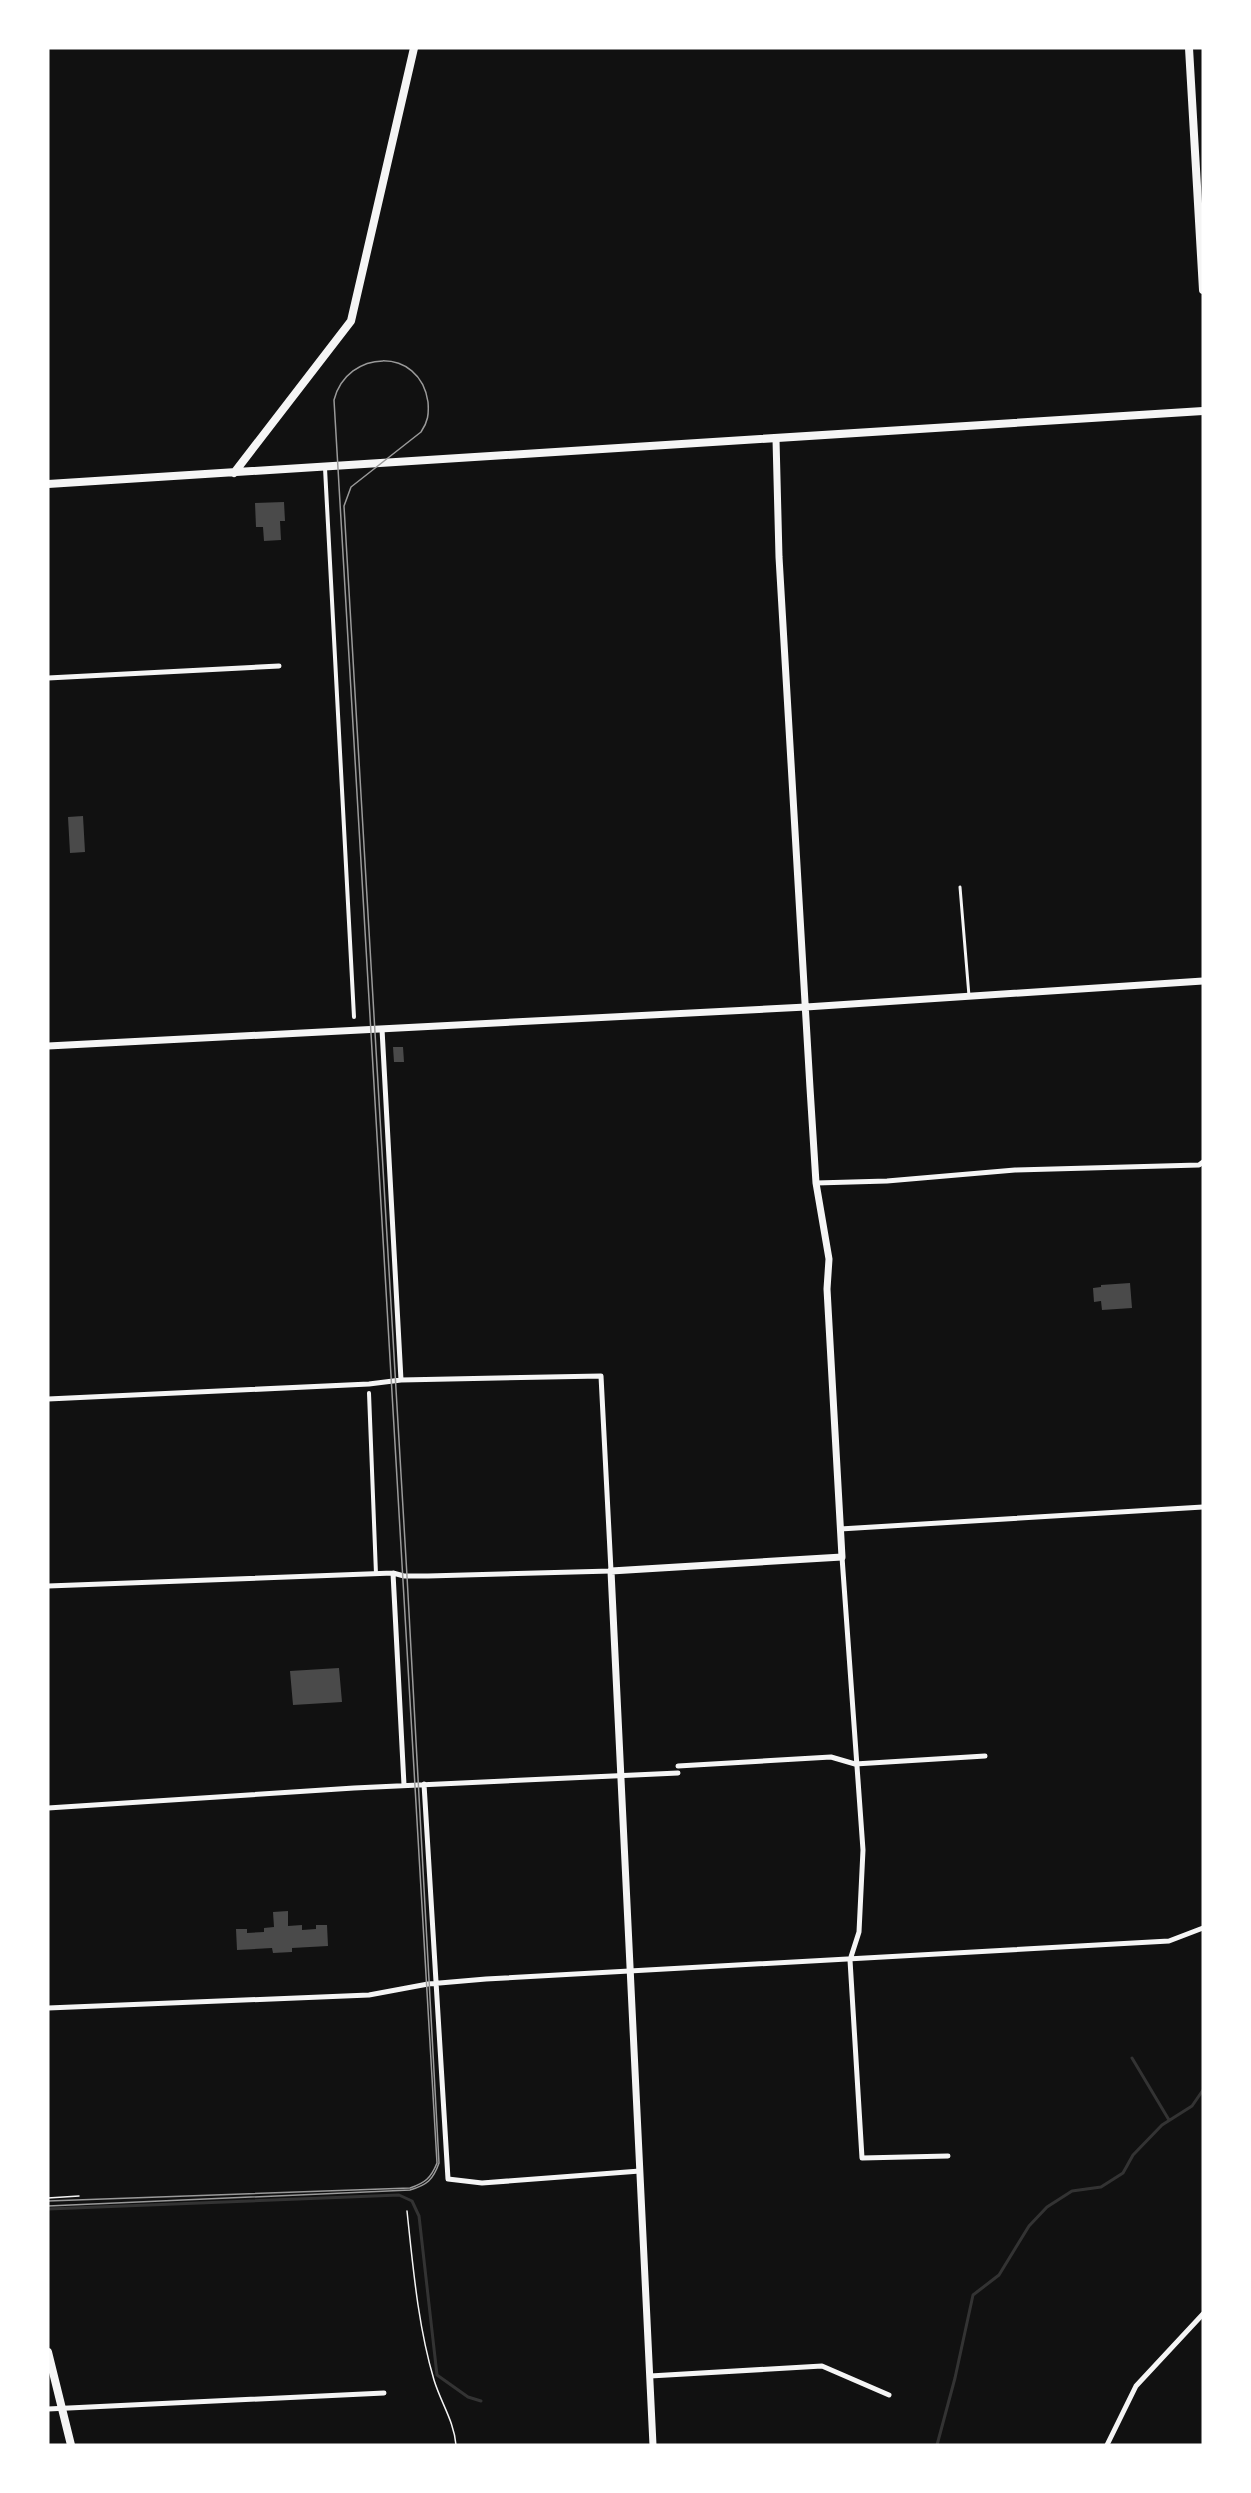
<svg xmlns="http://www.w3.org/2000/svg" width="1251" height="2493" font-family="'IBM Plex Serif',serif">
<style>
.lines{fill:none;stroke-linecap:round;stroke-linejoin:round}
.stream{stroke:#333;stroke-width:3}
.building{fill:#4a4a4a}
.path{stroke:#f5f5f5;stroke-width:1.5}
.service{stroke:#f5f5f5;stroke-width:3}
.pedestrian{stroke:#f5f5f5;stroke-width:4}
.minor{stroke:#f5f5f5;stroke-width:5}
.tertiary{stroke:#f5f5f5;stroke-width:7}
.secondary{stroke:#f5f5f5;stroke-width:8}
.tram{stroke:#9a9a9a;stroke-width:1.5}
</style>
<rect width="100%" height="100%" fill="#111"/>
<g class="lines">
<path class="stream" d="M1132 2058 1169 2120
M48 2209 399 2195 412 2201 419 2216 437 2375 468 2397 481 2401
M937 2445 955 2378 973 2295 999 2275 1029 2226 1047 2207 1072 2191 1101 2187 1123 2173 1133 2155 1162 2125 1192 2106 1203 2090"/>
</g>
<path class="building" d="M284 502 285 521H280L281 540 264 541 263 527H256L255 503Z
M83 816 85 852 70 853 68 817Z
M393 1047H403L404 1062H394Z
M1130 1283 1132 1308 1102 1310 1101 1301 1094 1302 1093 1288 1101 1287V1285Z
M339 1668 342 1702 293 1705 290 1671Z
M288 1911V1926L302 1925V1930L316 1929V1925H327L328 1946 292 1948V1952L273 1953 272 1948 237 1950 236 1929H247V1933L264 1932V1928L274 1927 273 1912Z"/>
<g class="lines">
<path class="path" d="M48 2198 79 2196
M407 2211C413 2267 418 2326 434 2380 441 2403 454 2421 456 2445"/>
<path class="service" d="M960 887 969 996"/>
<path class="pedestrian" d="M325 468 354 1017
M369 1393 376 1574"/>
<path class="minor" d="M48 678 279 666
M382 1029 401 1380
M816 1183 887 1181 1015 1170 1199 1165 1203 1162
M48 1399 369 1384 401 1380 601 1376 611 1571 428 1576H404L393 1573 48 1586
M840 1529 1203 1507
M842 1557 863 1850 859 1932 850 1960 862 2158 948 2156
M393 1573 404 1785
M678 1766 831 1757 855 1764 985 1756
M424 1784 448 2179 482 2183 640 2171
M48 1808 354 1788 678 1773
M48 2008 369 1995 428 1984 486 1979 1169 1941 1203 1928
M650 2376 822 2366 889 2395
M48 2409 384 2393
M1107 2445 1136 2386 1203 2314"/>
<path class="tertiary" d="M48 1046 806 1007 1203 981
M653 2445 611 1571 842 1557 827 1289 829 1259 816 1183 810 1088 779 557 776 439"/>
<path class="secondary" d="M1189 48 1203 290
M234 473 351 321 414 48
M48 484 1203 411
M48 2352 71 2445"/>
<path class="tram" d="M48 2201 410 2188C425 2183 431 2178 437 2163L334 400C347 349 420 346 428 402 429 414 428 422 421 432L351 487 344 506 407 1576 439 2163C433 2180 427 2185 410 2190L48 2206"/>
</g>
<rect width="1251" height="2493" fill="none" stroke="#ffffff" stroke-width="99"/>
</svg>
